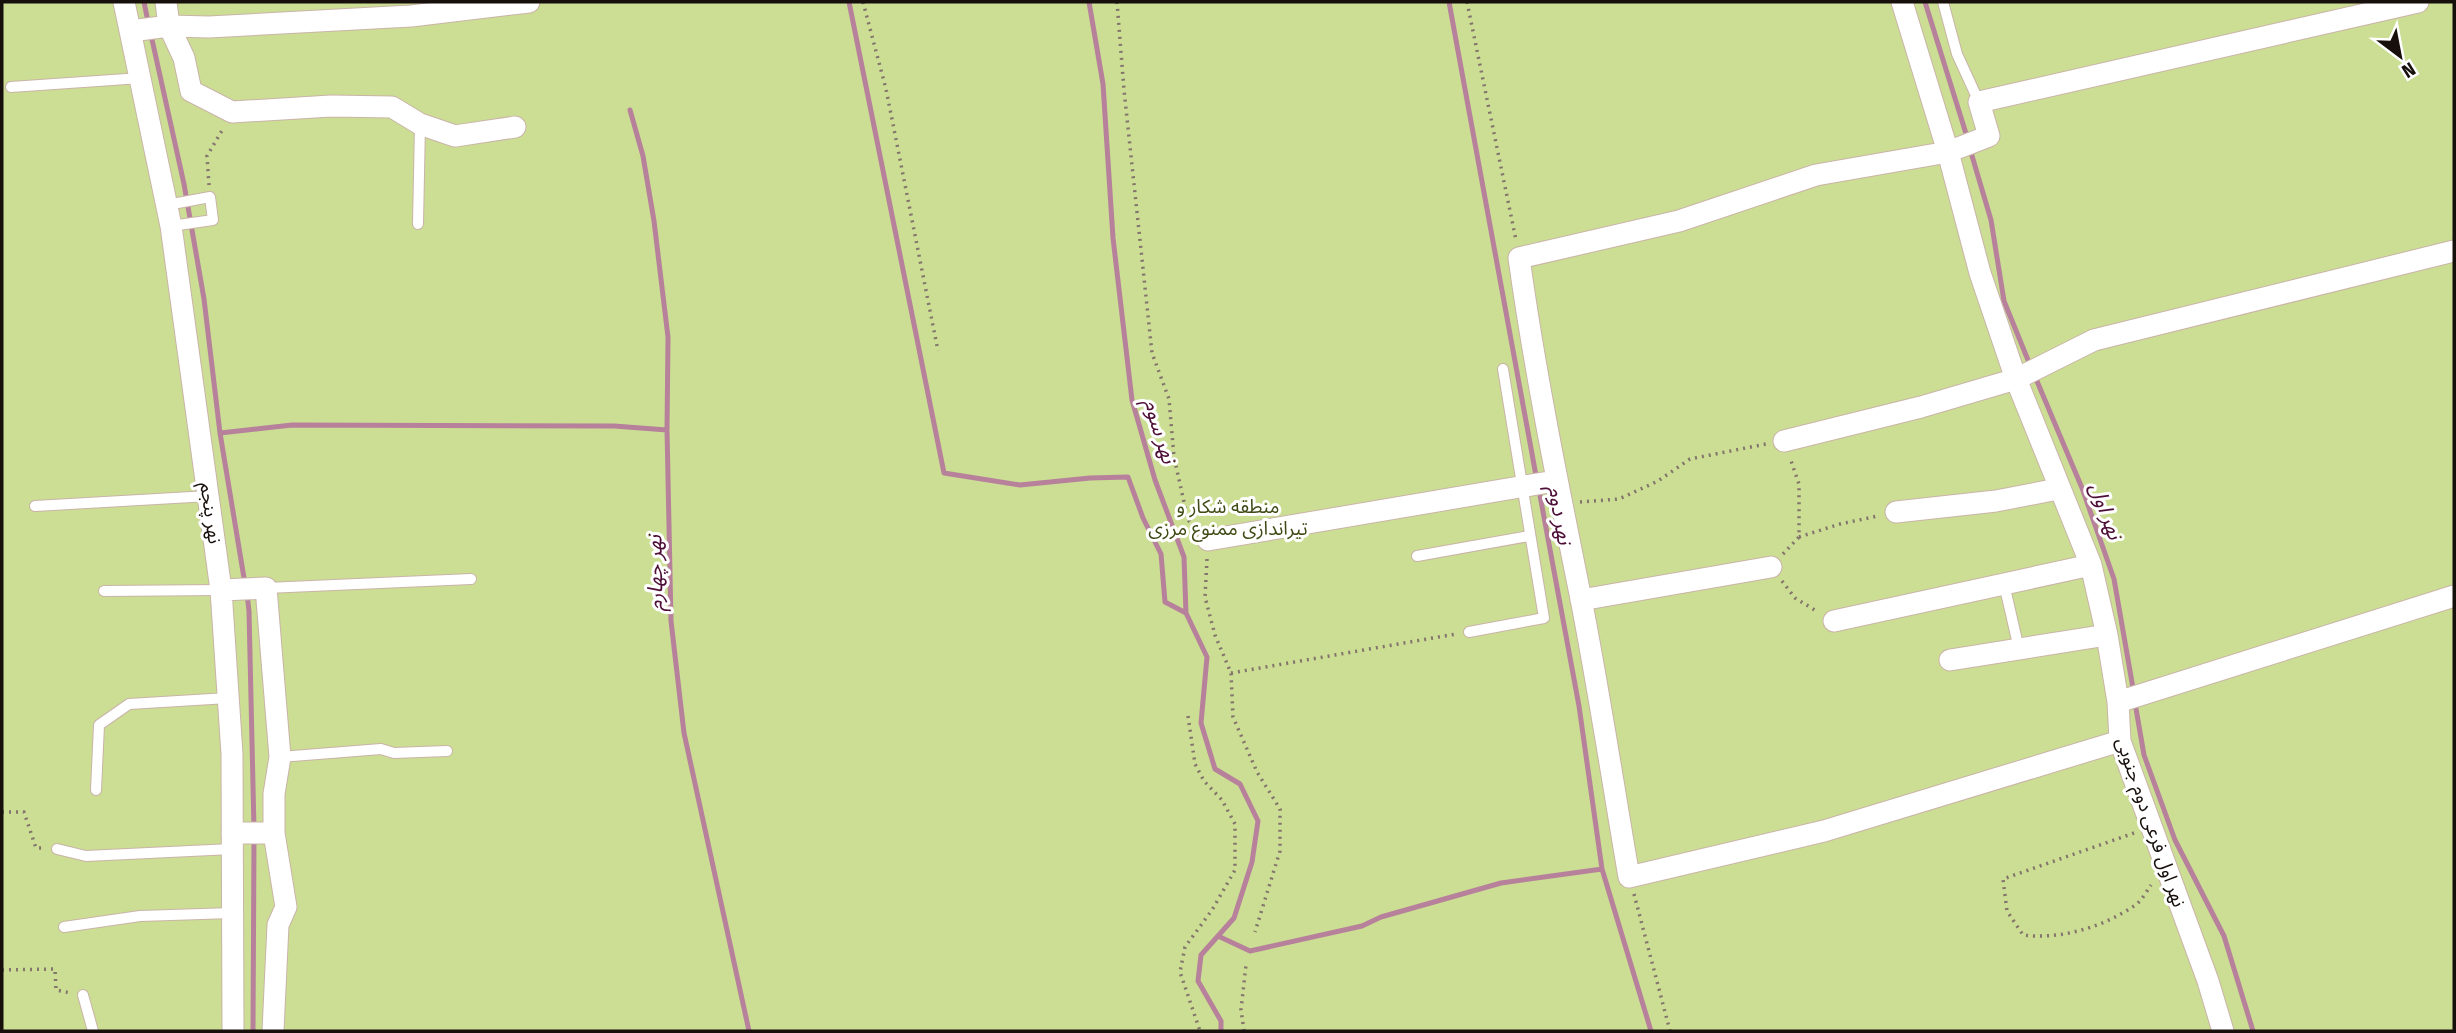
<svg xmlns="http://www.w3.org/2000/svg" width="2456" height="1033" font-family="'Fira Sans Condensed','Noto Sans Arabic',sans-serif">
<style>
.green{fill:#cbde94}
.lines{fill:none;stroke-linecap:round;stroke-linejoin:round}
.stream{stroke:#b7819c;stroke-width:5}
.lane-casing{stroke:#cab4a8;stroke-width:12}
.street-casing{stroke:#cab4a8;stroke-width:23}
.path{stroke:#83746c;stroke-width:3.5;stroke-dasharray:2 5;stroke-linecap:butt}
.lane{stroke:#fff;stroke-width:10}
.street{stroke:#fff;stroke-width:21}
.labels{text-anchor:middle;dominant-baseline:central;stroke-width:6;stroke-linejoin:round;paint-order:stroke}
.park-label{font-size:19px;fill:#3f4a14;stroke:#fff}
.street-label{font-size:19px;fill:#170f0b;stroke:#fff}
.water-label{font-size:21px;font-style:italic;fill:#4d0e37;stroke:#fff}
</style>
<rect width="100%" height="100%" fill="#fee7da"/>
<path class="green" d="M2 2H2454V1031H2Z"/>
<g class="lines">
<path class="stream" d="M144 2 148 22
M849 2 944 473 1020 485 1090 478 1128 477 1143 518 1161 554 1165 602 1186 613
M1089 2 1103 84 1113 238 1132 400 1155 480 1184 557 1186 613 1207 657 1201 723 1215 769 1240 784 1258 821 1252 862 1234 918 1201 955 1198 981 1221 1021V1031
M1449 2 1537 481
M1925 2 1968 140
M151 35 184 184 204 299 220 433 245 584
M630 110 643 156 654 221 668 337 667 430 671 621 684 733 749 1031
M1970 149 1991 220 2004 301 2030 365
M2034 374 2082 488 2114 579 2134 694
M220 433 292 425 614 426 667 430
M1539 490 1579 706 1602 869 1651 1031
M247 594 249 611 254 829
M2135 703 2144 755 2175 840 2224 936 2253 1031
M1218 936 1250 951 1362 926 1381 917 1501 883 1602 869
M253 1031 254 838"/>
<defs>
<path id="lane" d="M1943 2 1957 54 1979 102
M11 87 141 78
M167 205 210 197 213 220 171 226
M418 224 420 124
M35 506 209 496
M1417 556 1529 536
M2004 584 2019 649
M266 588 471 579
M104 591 221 590
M1469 632 1544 618 1503 369
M280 757 381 749 394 753 447 751
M96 790 99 725 129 704 228 698
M57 849 86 856 232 849
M64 927 140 916 232 913
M83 995 93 1031"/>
<path id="street" d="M124 2 171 226 221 590 232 754 233 1031
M1902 2 1948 152 1980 273 2016 379 2091 565 2107 635 2118 702 2120 741 2208 981 2223 1031
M131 31 169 26 166 2
M515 127 455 136 420 124 392 107 331 106 232 112 191 91 184 58 169 26 209 27 411 16 529 2
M1784 441 1921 407 2016 379 2094 340 2454 251
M1896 512 1996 501 2058 489
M1208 540 1555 481
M221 590 266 588 280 757 274 794V833L286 907 278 925 273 1031
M1581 600 1771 567
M1834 621 2091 565
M1950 660 2107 635
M2118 702 2454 596
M2120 741 1824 831 1629 877C1613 784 1599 691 1581 599 1558 485 1535 373 1519 258L1679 221 1816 175 1948 152 1989 136 1979 102 2418 2
M232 833H274"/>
</defs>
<use href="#lane" class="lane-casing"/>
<use href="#street" class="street-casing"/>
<path class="path" d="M863 2 886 89 938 351
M1117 2 1124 90 1152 353 1169 399 1174 457 1188 520 1196 528
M1467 2 1516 240
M209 185 207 156 224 127
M1580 502 1619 499 1658 481 1690 459 1766 444
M1799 537 1840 524 1878 516
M1783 554 1799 537V484L1790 458
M1207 559 1205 597 1215 635 1231 673 1233 717 1257 772 1280 809V851L1255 932
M1782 581 1795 598 1818 612
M1231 673 1456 634
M1188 716 1195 764 1204 781 1222 800 1235 824V870L1212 910 1185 947 1180 972 1200 1031
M2 812H24L36 848H44
M2134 833 2003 879 2007 911 2023 935C2060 940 2103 927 2134 906 2141 902 2146 892 2151 885
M1634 894 1670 1031
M2 970 55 969 56 990 71 993
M1244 1031 1241 1010 1246 965"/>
<use href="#lane" class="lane"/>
<use href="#street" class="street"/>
</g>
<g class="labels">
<g class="park-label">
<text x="1228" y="506">منطقه شکار و<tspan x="1228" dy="22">تیراندازی ممنوع مرزی</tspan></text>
</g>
<g class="street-label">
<text transform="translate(211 513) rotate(82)">نهر پنجم</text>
<text transform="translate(2151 822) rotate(71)">نهر اول فرعی دوم جنوبی</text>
</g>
<g class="water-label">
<text transform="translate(1160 431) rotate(73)">نهر سوم</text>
<text transform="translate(2106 511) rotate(70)">نهر اول</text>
<text transform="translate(1560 515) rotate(80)">نهر دوم</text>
<text transform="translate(655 573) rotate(-91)">نهر چهارم</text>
</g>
</g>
<rect width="2456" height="1033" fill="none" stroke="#170f0b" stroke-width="7"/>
<g transform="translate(2400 56) rotate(148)" stroke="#ffffff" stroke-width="5" paint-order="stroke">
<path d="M0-5L12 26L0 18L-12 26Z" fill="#170f0b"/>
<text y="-10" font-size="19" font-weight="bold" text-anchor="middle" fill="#170f0b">N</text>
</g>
</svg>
